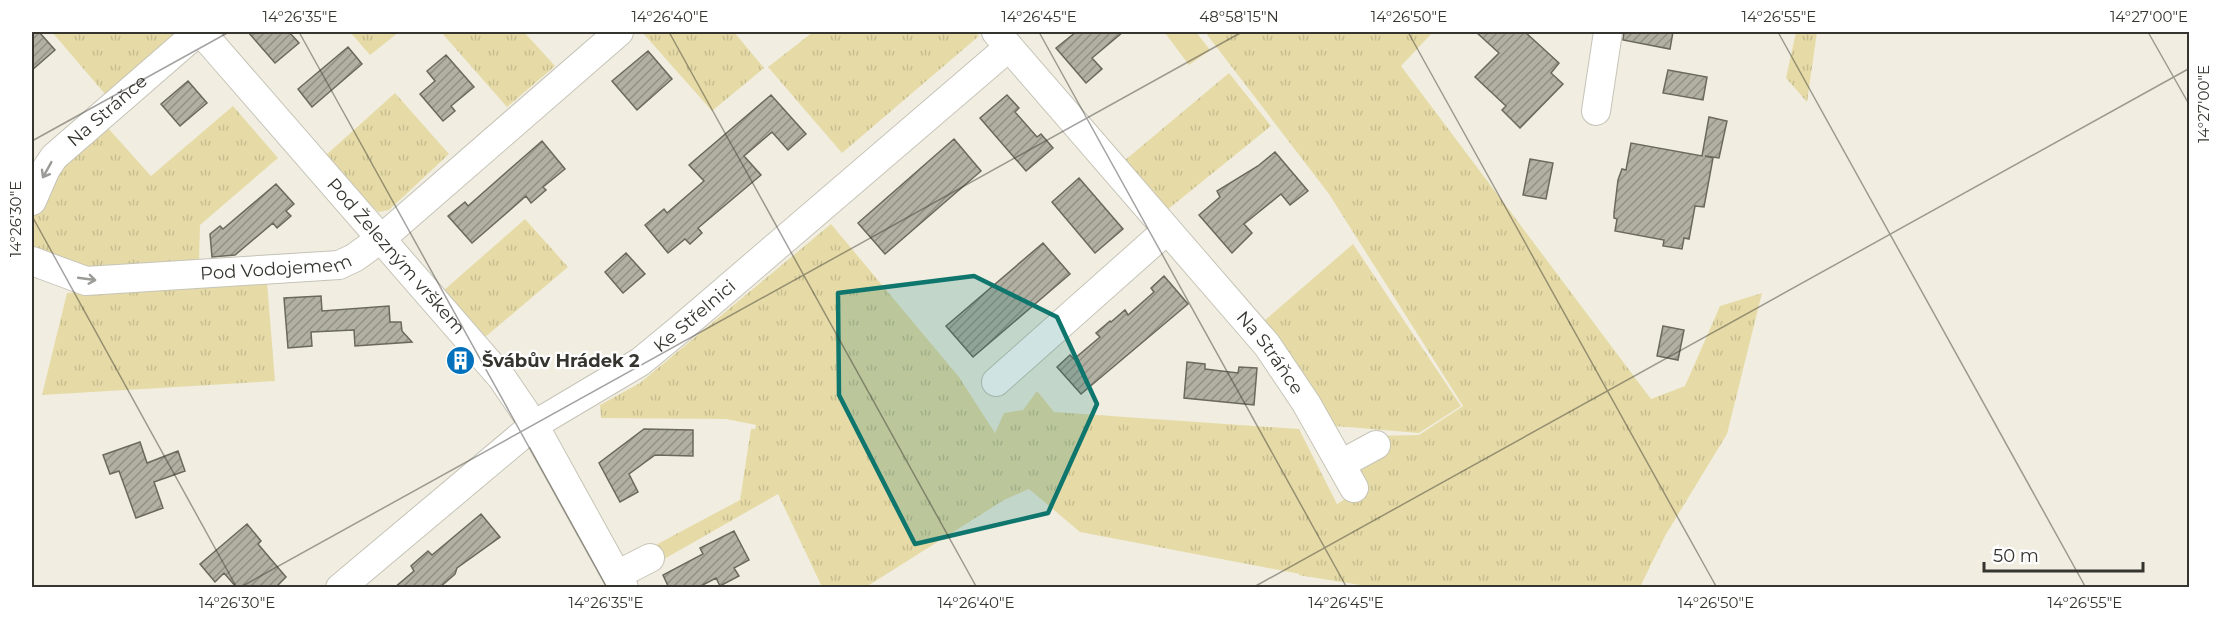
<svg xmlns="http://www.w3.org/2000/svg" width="2221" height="619" font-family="Montserrat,sans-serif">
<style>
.grass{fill:url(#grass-tufts)}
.pitch{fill:#e6dba7}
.building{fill:url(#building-hatch);stroke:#6b685d;stroke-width:1.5}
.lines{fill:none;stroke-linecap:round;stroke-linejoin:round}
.minor-casing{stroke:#c6c4b7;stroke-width:30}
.minor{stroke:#fff;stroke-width:28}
.oneway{stroke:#9a9a96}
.marked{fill:#0f766e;fill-opacity:0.2;stroke:#0f766e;stroke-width:4.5;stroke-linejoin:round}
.ticks{fill:none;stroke:#35342e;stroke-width:1.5;stroke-opacity:0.45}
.labels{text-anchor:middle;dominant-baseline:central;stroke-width:4.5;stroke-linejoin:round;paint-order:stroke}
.street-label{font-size:18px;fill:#35342e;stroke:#fff}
.poi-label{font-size:18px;font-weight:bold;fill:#35342e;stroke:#fff;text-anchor:start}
.neatline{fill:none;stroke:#35342e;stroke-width:2}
.ticks-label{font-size:15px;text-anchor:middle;fill:#35342e}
</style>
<defs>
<pattern id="grass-tufts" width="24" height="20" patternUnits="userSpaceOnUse" patternTransform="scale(1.5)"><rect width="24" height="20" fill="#e6dba7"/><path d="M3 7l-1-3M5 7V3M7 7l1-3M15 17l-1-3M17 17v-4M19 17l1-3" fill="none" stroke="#c6bd90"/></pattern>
<pattern id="building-hatch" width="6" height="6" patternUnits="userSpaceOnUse" patternTransform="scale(1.5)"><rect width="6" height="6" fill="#b2b0a3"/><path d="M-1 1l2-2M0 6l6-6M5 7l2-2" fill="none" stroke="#929085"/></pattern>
</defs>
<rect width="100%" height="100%" fill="#f1eee1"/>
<path class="grass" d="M52 32H175L174 37 105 94Z
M350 32H399L370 55Z
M441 32H524L555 66 507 107Z
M642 32H734L764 68 712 111Z
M813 32H975L979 36 842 153 768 67Z
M1205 32H1433L1401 66 1651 399 1685 386 1720 306 1762 293 1727 434 1665 536 1640 587H1373L1298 575 1300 574 1080 532 1029 489 1004 500 866 587H822L778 494 659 562 650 548 740 500 751 429H755L756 425 726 419 601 418 600 405 640 383 831 224 959 377 995 433 1004 413 1023 410 1037 391 1054 412 1299 429 1337 504 1356 492 1357 472 1381 455 1368 436 1419 435 1463 406 1329 194Z
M1796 32H1817L1807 102 1786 78Z
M1229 73 1271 126 1167 210 1124 161Z
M395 93 449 154 389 210 379 212 366 202 326 155Z
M233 106 278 158 200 225 199 262 86 274 32 254V216L57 168 108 128 151 176Z
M525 219 568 267 484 338 443 291Z
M1353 244 1461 406 1419 433 1335 426 1264 321Z
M267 282 275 381 42 395 67 293Z"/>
<path class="pitch" d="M1168 32H1196L1210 50 1189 65 1165 33Z"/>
<path class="building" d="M32 32H39L55 50 32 70Z
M248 32H289L299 43 275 63Z
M1076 32H1123L1092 58 1102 69 1086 83 1056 48Z
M1476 32H1525L1559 63 1551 73 1563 84 1520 128 1502 110 1506 106 1475 77 1499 53Z
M1624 32H1673L1670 49 1623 40Z
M348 47 362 64 312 107 298 89Z
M648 51 672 79 637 110 612 81Z
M446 55 474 87 451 106 455 111 443 121 420 94 435 81 427 71Z
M1668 70 1707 77 1703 100 1663 93Z
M188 81 207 103 180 126 161 104Z
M771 95 806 134 788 150 772 132 744 156 761 175 698 228 702 233 690 244 685 239 668 253 645 225 664 209 667 213 704 181 689 165Z
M1007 95 1019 108 1015 112 1037 137 1041 134 1053 148 1026 171 980 118Z
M1709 117 1727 121 1719 158 1705 156 1713 158 1704 207 1695 206 1689 239 1684 238 1682 249 1663 246 1664 240 1615 231 1617 219 1614 218V213L1618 180 1622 169 1626 170 1631 143 1702 156Z
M954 139 981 171 885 254 858 223Z
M542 141 565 169 543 187 546 190 531 203 526 196 472 243 448 216 465 202 468 206Z
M1275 152 1308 191 1290 205 1281 194 1244 224 1252 233 1232 253 1199 215 1220 197 1217 191 1258 166Z
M1530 159 1553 163 1546 199 1523 195Z
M1079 178 1123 229 1095 253 1052 202Z
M276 184 294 204 286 211 291 216 277 228 273 223 235 255 212 257 210 234 220 226 223 229Z
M1043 243 1070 274 973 357 946 326Z
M626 253 645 274 623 293 605 272Z
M1164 276 1188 304 1081 394 1057 367 1070 355 1074 359 1100 337 1096 333 1110 321 1111 322 1125 310 1128 315 1154 292 1151 288Z
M321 296 322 311 389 306 390 322H401L402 331 412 342 355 346 354 330 311 332 312 346 288 348 284 298Z
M1663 326 1684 330 1678 360 1657 356Z
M1187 362 1205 364V369L1238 373 1239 367 1257 368 1254 405 1184 398Z
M644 429 693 430V456L655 455 629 474 638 492 620 502 599 463Z
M140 442 147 463 178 451 185 471 154 482 163 508 136 518 119 471 110 474 103 455Z
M481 514 500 537 457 568 455 574 439 588H394L414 571 411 566 428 551 432 555Z
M247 524 261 541 258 544 286 577 275 588H237L224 573 215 582 200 564Z
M734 531 749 560 734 568 739 576 720 586 716 578 697 588H669L663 575 703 554 700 548Z"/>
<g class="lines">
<defs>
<g id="minor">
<path id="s1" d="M201 32 502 378 534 425 624 588"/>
<path id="s2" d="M996 32 1267 345 1306 403 1354 488"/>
<path d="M1596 111 1608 32"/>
<path id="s3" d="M32 201 46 169 54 157 198 32"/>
<path id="s4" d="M32 261 86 281 339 265 354 258 382 238 619 32"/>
<path d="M996 382 1167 230"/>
<path d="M1341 464 1376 445"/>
<path d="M617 575 650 558"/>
<path id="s5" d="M340 588 534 425 640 362 680 329 1009 47"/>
</g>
</defs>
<use href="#minor" class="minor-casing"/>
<use href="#minor" class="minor"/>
</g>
<defs><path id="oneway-shaft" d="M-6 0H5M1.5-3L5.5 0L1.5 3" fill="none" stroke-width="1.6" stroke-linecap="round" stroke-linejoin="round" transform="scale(1.5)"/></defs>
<g class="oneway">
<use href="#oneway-shaft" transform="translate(47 170) rotate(119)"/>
<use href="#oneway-shaft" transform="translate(87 279) rotate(8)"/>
</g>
<path class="marked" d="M974 276 1057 317 1097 404 1048 513 915 544 839 395 838 293Z"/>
<path class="ticks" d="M299 32 607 588M669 32 977 588M1039 32 1347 588M1408 32 1717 588M1778 32 2086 588M2148 32 2190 106M32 141 229 32M32 216 237 588M239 588 1242 32M1252 588 2190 68"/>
<defs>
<symbol id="building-disc" viewBox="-11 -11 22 22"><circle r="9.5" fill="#0372bd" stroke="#fff"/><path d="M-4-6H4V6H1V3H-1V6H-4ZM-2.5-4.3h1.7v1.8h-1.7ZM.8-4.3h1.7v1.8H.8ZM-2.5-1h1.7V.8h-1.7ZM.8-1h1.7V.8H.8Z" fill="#fff"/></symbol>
</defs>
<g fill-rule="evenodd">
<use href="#building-disc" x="444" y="344" width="33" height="33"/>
</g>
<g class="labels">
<g class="street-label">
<text stroke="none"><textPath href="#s3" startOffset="120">Na Stráňce</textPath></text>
<text stroke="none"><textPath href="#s1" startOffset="297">Pod Železným vrškem</textPath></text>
<text stroke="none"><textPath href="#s4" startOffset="248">Pod Vodojemem</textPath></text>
<text stroke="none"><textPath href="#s5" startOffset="448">Ke Střelnici</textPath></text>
<text stroke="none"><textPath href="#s2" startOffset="422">Na Stráňce</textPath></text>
</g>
<g class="poi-label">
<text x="482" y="361">Švábův Hrádek 2</text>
</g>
</g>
<rect width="2221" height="619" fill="none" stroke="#ffffff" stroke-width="66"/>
<path d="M1984 562v9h159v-9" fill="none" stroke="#35342e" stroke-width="3"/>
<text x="1993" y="562" font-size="18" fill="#35342e" stroke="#ffffff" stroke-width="4.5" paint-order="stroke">50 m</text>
<rect x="33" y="33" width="2155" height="553" class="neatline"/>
<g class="ticks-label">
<text x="300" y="22">14°26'35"E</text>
<text x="670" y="22">14°26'40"E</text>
<text x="1039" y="22">14°26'45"E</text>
<text x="1239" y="22">48°58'15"N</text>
<text x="1409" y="22">14°26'50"E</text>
<text x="1779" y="22">14°26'55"E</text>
<text x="2149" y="22">14°27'00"E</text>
<text transform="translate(2204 104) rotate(-90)" y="5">14°27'00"E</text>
<text transform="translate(16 219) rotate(-90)" y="5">14°26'30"E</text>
<text x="237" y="608">14°26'30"E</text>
<text x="606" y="608">14°26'35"E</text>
<text x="976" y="608">14°26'40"E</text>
<text x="1346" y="608">14°26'45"E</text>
<text x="1716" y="608">14°26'50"E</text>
<text x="2085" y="608">14°26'55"E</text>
</g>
</svg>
